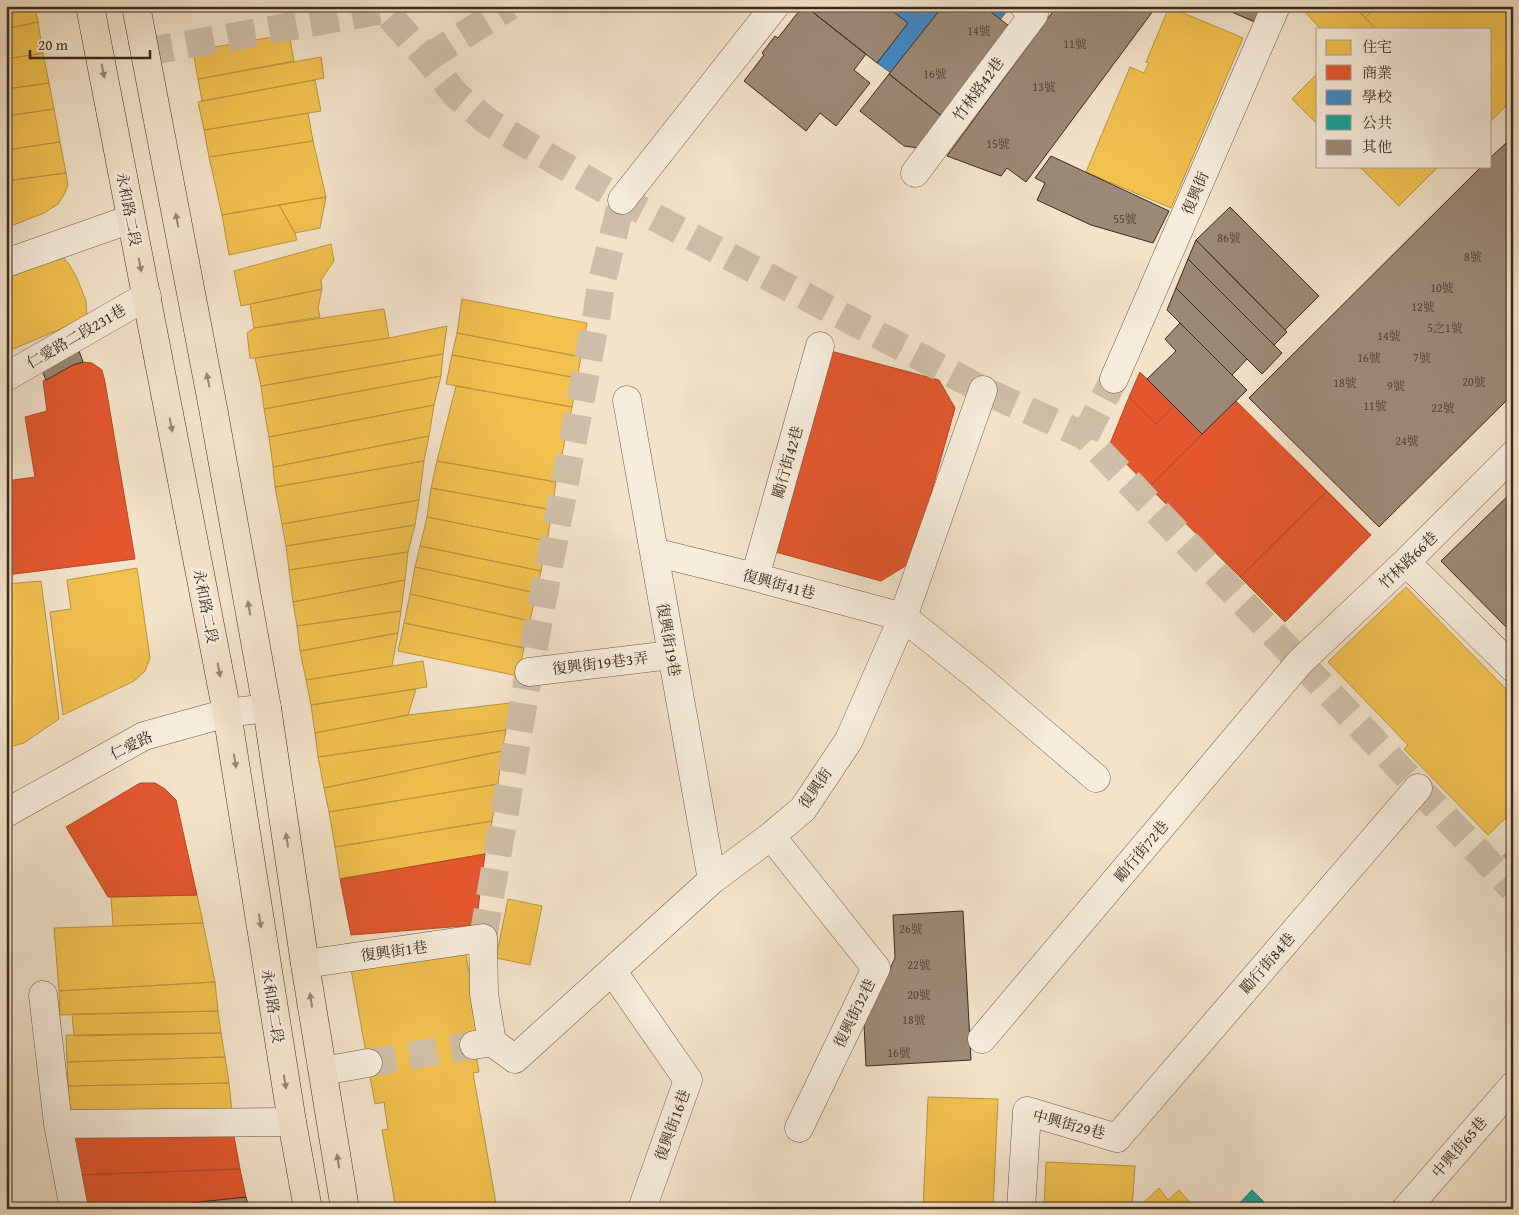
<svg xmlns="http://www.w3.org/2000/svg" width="1519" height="1215" font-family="'Gentium Book Plus','Noto Serif TC',serif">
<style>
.homes{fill:#f2c14e;stroke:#bc933e}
.shops{fill:#e4572e;stroke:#b24928}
.schools{fill:#3f88c5;stroke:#3e6b92}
.public{fill:#17a398;stroke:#227e72}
.building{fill:#9c8976;stroke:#3d281a}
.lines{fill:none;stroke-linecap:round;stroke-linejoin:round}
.minor-tunnel{stroke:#cfbea7;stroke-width:28;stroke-dasharray:28 14;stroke-linecap:butt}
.minor-casing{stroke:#6a5746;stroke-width:29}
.major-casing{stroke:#3d281a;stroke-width:29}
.minor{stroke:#f7eddd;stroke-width:28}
.major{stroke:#f3e3ca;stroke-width:28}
.oneway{fill:#988672}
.labels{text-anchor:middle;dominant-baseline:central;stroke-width:5;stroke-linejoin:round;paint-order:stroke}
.number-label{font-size:12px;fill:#554031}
.street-label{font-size:15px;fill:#3d281a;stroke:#f7eddd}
</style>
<rect width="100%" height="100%" fill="#f3e3ca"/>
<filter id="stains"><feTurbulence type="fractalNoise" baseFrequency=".004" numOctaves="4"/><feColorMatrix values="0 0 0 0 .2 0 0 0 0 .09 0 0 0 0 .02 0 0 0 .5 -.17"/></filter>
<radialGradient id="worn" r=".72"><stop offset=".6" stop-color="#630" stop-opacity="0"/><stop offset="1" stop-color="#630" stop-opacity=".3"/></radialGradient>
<path class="homes" d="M6 6H35L38 22 6 29Z
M1299 6H1354L1376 29H1321Z
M1354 6H1377L1365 18Z
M1377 6H1511L1513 8V99L1490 122V29H1376L1365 18Z
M1169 7 1243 38 1171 208 1086 172 1130 67 1144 73 1149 63 1146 62Z
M38 22 43 53 6 59V29Z
M289 34 294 61 198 79 193 51Z
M43 53 49 83 6 89V59Z
M321 57 324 78 202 101 198 79Z
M1318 73V125L1292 99Z
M315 80 321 111 204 130 198 102Z
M49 83 54 109 6 116V89Z
M54 109 60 142 6 150V116Z
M308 113 313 141 209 157 204 130Z
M313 141 326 197 222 215 209 157Z
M60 142 66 173 6 181V150Z
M1359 166H1439L1399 206Z
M66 173 68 185 65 193 58 204 44 213 6 228V181Z
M326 197 320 228 295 233 279 205Z
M279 205 295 233 297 240 229 255 222 215Z
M331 244 334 261 321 280 322 289 241 306 234 271Z
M59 253 69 264 77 278 86 301 87 318 6 352V276Z
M322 289 318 308 320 317 254 328 250 304Z
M462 299 587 323 581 357 457 333Z
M384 309 389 338 255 358H250L247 333 254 328Z
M447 326 443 354 261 386 255 358 389 338Z
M457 333 581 357 577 378 452 355Z
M443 354 441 376 264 409 261 386Z
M452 355 577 378 572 407 446 384Z
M441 376 434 405 269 437 264 409Z
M456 386 572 407 556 482 437 461Z
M434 405 429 436 273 467 269 437Z
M429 436 424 461 275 487 273 467Z
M424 461 419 500 282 524 275 487Z
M437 461 556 482 552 510 431 488Z
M431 488 552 510 547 541 427 517Z
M419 500 415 525 286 546 282 524Z
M427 517 547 541 541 571 420 546Z
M415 525 408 552 289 570 286 546Z
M420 546 541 571 536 593 415 567Z
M408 552 405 580 293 602 289 570Z
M415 567 536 593 530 621 410 594Z
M137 568 150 658 145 671 134 681 63 715 50 612 71 609 67 580Z
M405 580 401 611 297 626 293 602Z
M41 581 59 719 24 743 6 748V584Z
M1406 587 1513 696V800L1510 803 1513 807V811L1488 835 1404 749 1408 745 1328 662Z
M410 594 530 621 524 648 404 623Z
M401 611 398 633 300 651 297 626Z
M404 623 524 648 518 676 398 651Z
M398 633 392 666 306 680 300 651Z
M423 661 427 687 311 705 306 680Z
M416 689 408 715 315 733 311 705Z
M510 703 506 730 318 757 315 733 408 715Z
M506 730 502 751 324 788 318 757Z
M502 751 498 784 329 812 324 788Z
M498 784 492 821 335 847 329 812Z
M492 821 485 854 340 879 335 847Z
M1513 847V866L1503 856Z
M197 895 203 923 113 926 111 897Z
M508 899 542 906 530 965 496 958Z
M203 923 215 982 59 991 54 928Z
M465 949 479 1031 472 1032 479 1072 473 1073 497 1209H396L382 1130 388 1129 384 1102 375 1104 351 969Z
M215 982 218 1011 60 1015 59 991Z
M218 1011 221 1033 74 1036 72 1014Z
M221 1033 225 1057 67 1062 66 1035Z
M225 1057 229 1083 68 1086 67 1062Z
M229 1083 232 1113 70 1115 68 1086Z
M928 1097 998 1099 993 1209H923Z
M1046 1162 1135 1166 1132 1209H1044Z
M1159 1188 1168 1200 1179 1190 1196 1209H1137Z"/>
<path class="shops" d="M827 350 939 380 955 408 912 562 881 581 772 551Z
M83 362 92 363 102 370 105 382 135 559 6 575V481L35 477 25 417 47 411 43 381 73 365Z
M1140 372 1174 406 1156 424 1129 397Z
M1129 397 1156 424 1174 406 1202 434 1149 487 1109 446Z
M1236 401 1327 491 1240 577 1149 487Z
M1327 491 1371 535 1285 622 1240 577Z
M140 783H155L165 789 176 800 197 895 108 897 66 827Z
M485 854 476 925 351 935 340 879Z
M233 1131 240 1169 77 1175 69 1134Z
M240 1169 246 1197 135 1209H84L77 1175Z"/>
<path class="schools" d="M901 6H943L891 73 877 63 908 23 896 14Z
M983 6H1001L1007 11 1000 20Z"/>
<path class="public" d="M1252 1190 1271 1209H1234Z"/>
<path class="building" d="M803 6H805L866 54 854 70 870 83 836 126 820 113 806 131 744 81 764 55 762 53 775 36 778 38Z
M805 6H886L908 23 877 63Z
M943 6H983L1013 29 943 117 889 74Z
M1057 6 1156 7 1026 182 1007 168 1001 176 947 156Z
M1218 6H1264L1257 23Z
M889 74 943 117 919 148 904 146 860 111Z
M1506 143 1513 145V394L1379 527 1249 398 1482 166H1490V158Z
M1051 156 1169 211 1153 243 1091 225 1037 200 1045 183 1035 178Z
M1230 207 1319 296 1285 330 1196 240Z
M1196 240 1285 330 1287 332 1274 345 1188 259Z
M1188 259 1282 353 1262 374 1176 288Z
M1176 288 1247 359 1232 375 1167 310Z
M1180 323 1247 390 1202 434 1147 379 1176 351 1165 339Z
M78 348 83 362 73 365 46 380 40 366Z
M1513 491V634L1441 561Z
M963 911 971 1060 866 1066 864 1024 895 958 893 915Z
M246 1197 249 1209H135Z"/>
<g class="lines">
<path class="minor-tunnel" d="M145 52 384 10 427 58 456 95 487 121 622 200 983 390 1085 436 1300 662 1513 889
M427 58 510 6
M1085 436 1114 379
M483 938 529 672 596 319 601 285 622 200
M368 1063 474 1045"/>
<defs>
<path id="minor" d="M915 173 1034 14 1024 6
M622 200 775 6
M6 263 131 219
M6 377 147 296
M1114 379 1276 6
M627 400 712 880
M654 552 755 577 903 617 978 677 1096 778
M1406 562 1513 668
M755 577 820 346
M529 672 671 655
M6 813 144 736 227 713 267 708
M771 836 876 968 799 1128
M305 964 483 938 484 994 492 1042
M613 972 688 1080 642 1209
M43 995 58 1124 74 1209
M982 1039 1300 662 1406 562 1513 455
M474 1045 492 1042 515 1059 712 880 771 836 803 809 849 740 903 617 983 390
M323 1071 368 1063
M58 1124 292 1122
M1021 1209 1027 1111 1117 1138 1418 788
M1406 1209 1513 1086"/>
<path id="major" d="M90 6 227 713 292 1122 308 1209
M136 6 213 408 267 708 305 964 345 1209"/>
</defs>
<use href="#minor" class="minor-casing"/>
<use href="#major" class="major-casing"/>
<use href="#minor" class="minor"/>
<use href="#major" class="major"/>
</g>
<defs><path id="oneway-solid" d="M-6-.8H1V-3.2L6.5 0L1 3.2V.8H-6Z" transform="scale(1.25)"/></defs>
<g class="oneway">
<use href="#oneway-solid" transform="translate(103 71) rotate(79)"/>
<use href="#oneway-solid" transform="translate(177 220) rotate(-101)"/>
<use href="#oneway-solid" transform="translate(140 265) rotate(79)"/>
<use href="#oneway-solid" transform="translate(208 380) rotate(-101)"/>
<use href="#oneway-solid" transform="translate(171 425) rotate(79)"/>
<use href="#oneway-solid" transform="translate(249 608) rotate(-100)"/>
<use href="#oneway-solid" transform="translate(219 670) rotate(79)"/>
<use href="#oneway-solid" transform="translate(235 761) rotate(81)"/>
<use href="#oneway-solid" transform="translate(287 840) rotate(-99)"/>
<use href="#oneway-solid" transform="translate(260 921) rotate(81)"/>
<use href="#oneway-solid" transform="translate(311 1000) rotate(-99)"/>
<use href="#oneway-solid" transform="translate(285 1082) rotate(81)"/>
<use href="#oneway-solid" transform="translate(338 1161) rotate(-99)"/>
</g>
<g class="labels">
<g class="number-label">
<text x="979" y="30">14號</text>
<text x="1075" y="43">11號</text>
<text x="935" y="73">16號</text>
<text x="1044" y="86">13號</text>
<text x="998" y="143">15號</text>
<text x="1125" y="218">55號</text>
<text x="1229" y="237">86號</text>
<text x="1473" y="256">8號</text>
<text x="1442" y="287">10號</text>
<text x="1423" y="306">12號</text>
<text x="1445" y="327">5之1號</text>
<text x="1389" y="335">14號</text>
<text x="1369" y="357">16號</text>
<text x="1422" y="357">7號</text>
<text x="1474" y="381">20號</text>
<text x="1345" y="382">18號</text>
<text x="1396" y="385">9號</text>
<text x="1375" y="405">11號</text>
<text x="1443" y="407">22號</text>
<text x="1407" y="440">24號</text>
<text x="911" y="928">26號</text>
<text x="919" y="964">22號</text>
<text x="919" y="994">20號</text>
<text x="914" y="1019">18號</text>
<text x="899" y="1052">16號</text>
</g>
<g class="street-label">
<text transform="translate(978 89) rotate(-54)">竹林路42巷</text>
<text transform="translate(1195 193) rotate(-67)">復興街</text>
<text transform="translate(129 209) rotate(79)">永和路二段</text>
<text transform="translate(76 336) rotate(-30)">仁愛路二段231巷</text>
<text transform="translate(787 462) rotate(-74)">勵行街42巷</text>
<text transform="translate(1408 560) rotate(-44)">竹林路66巷</text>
<text transform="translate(779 584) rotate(15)">復興街41巷</text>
<text transform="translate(206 606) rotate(79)">永和路二段</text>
<text transform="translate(669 640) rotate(80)">復興街19巷</text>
<text transform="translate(600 663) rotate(-7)">復興街19巷3弄</text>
<text transform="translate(131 745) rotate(-26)">仁愛路</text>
<text transform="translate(815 788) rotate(-55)">復興街</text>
<text transform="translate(1141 851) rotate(-50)">勵行街72巷</text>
<text transform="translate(394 951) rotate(-8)">復興街1巷</text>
<text transform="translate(1267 963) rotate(-49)">勵行街84巷</text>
<text transform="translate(273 1006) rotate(81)">永和路二段</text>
<text transform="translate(854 1013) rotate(-64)">復興街32巷</text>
<text transform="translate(1069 1124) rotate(15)">中興街29巷</text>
<text transform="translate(672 1125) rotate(-70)">復興街16巷</text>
<text transform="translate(1459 1147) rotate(-49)">中興街65巷</text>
</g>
</g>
<rect width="1519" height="1215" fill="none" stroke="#f3e3ca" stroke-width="25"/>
<rect x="8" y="8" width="1504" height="1200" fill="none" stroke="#3d281a" stroke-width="2.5"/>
<rect x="12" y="12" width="1494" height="1190" fill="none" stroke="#3d281a"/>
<rect x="1316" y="28" width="175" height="140" fill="#f7eddd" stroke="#ad9e8f"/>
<rect x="1326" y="40" width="25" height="15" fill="#f2c14e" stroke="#ad9e8f"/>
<text x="1362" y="52" font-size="15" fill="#3d281a">住宅</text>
<rect x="1326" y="65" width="25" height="15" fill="#e4572e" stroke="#ad9e8f"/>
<text x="1362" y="78" font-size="15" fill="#3d281a">商業</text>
<rect x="1326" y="90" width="25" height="15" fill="#3f88c5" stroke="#ad9e8f"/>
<text x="1362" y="102" font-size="15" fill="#3d281a">學校</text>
<rect x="1326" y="115" width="25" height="15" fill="#17a398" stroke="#ad9e8f"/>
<text x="1362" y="128" font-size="15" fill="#3d281a">公共</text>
<rect x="1326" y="140" width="25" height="15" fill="#9c8976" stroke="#ad9e8f"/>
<text x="1362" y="152" font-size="15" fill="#3d281a">其他</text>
<path d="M30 50v8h120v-8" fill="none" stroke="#3d281a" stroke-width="2.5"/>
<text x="38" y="50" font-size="15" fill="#3d281a" stroke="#f7eddd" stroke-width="4" paint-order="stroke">20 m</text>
<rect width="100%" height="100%" filter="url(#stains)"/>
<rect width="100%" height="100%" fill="url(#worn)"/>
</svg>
